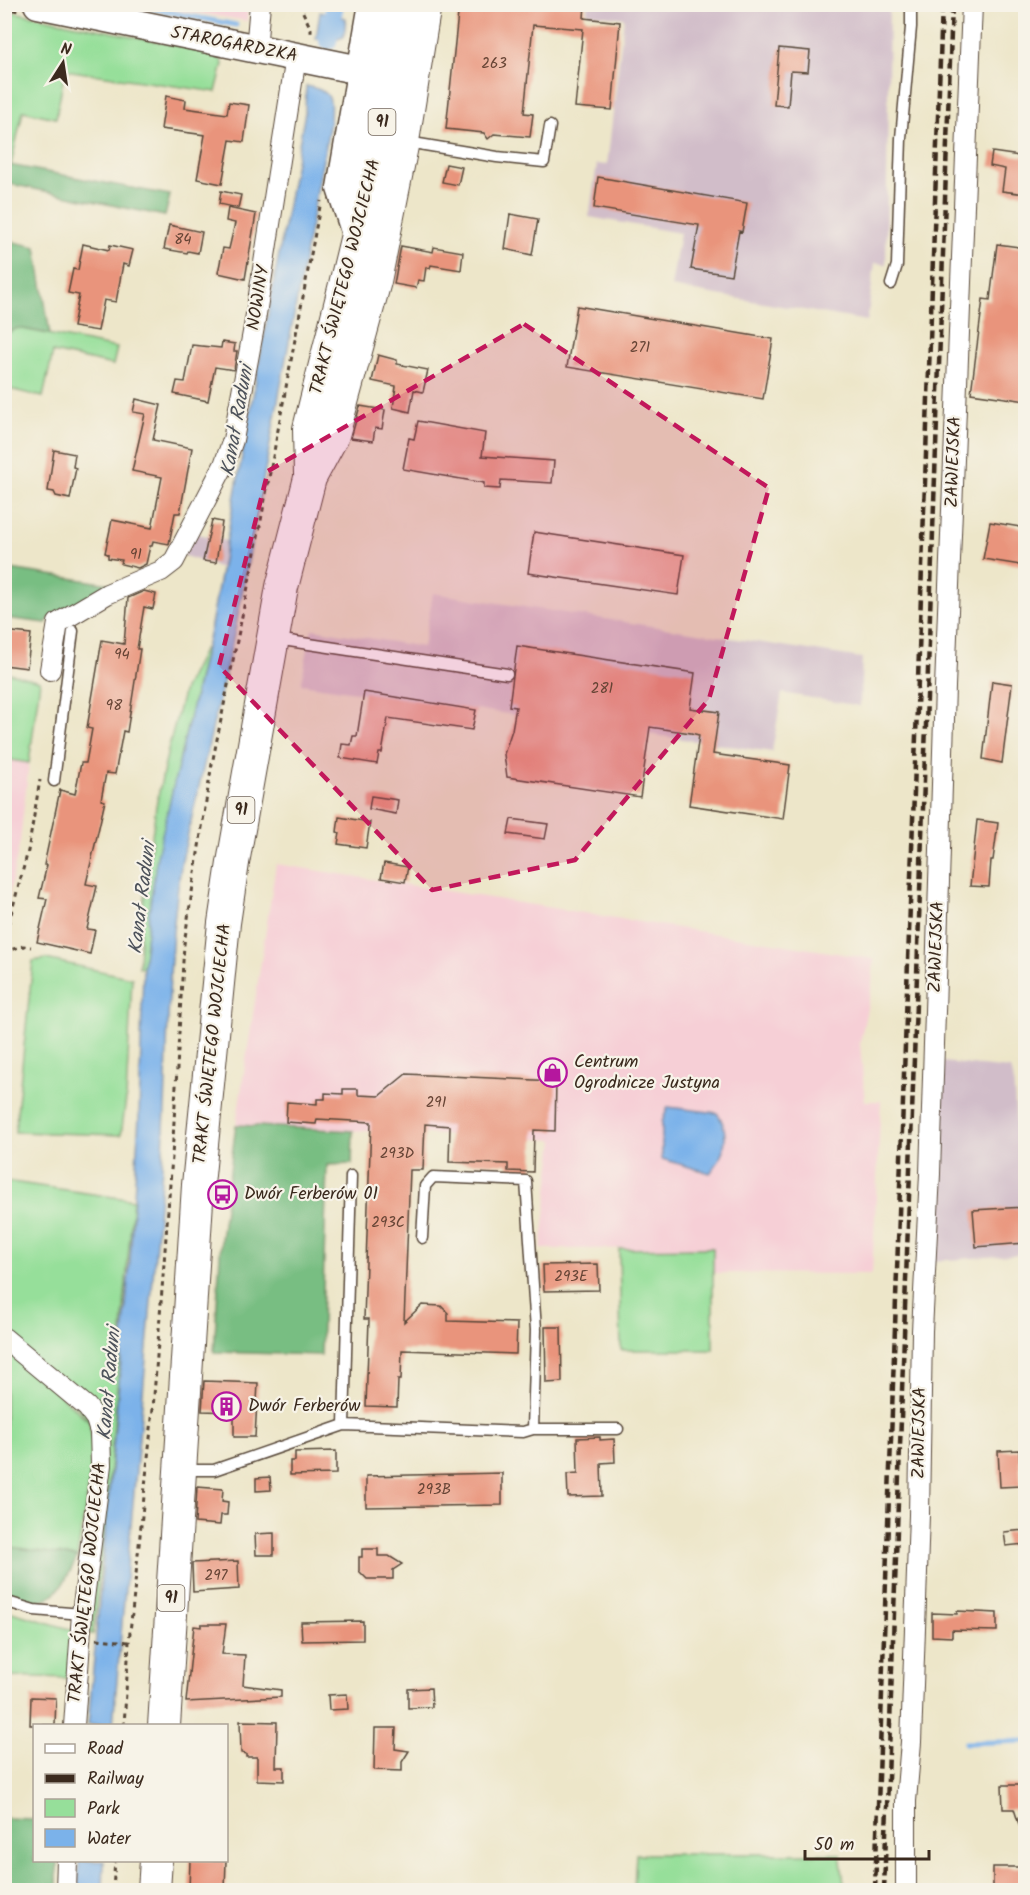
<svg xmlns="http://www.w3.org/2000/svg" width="1030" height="1895" font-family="Kalam,sans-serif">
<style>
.built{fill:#f6cfd6}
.industrial{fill:#d1bdc9}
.green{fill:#96df9a;stroke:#68845c;stroke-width:1.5}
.forest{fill:#78be82;stroke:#5a7450;stroke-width:1.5}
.water{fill:#7bb2ea;stroke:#5b6e84;stroke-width:1.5}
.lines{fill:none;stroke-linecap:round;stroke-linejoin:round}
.stream{stroke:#7bb2ea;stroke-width:5}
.canal{stroke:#7bb2ea;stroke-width:18}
.building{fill:#e9947b}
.service-casing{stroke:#564638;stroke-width:13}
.minor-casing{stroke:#564638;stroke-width:22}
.secondary-casing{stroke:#564638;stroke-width:31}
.primary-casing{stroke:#564638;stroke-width:34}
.path{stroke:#564638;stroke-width:3;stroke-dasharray:4.5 4.5;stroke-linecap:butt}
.service{stroke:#fff;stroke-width:10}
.minor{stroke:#fff;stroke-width:20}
.secondary{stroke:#fff;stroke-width:28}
.primary{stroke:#fff;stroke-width:32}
.rail{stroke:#3b2a1e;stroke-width:4.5;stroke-dasharray:9 4.5;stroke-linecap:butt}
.marked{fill:#c2185b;fill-opacity:0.2;stroke:#c2185b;stroke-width:4.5;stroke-dasharray:12 8;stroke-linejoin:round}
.labels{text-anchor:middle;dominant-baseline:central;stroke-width:4.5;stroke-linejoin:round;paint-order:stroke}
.number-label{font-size:15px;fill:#664435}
.shield{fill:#f7f3e8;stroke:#73665b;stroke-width:1.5}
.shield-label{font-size:16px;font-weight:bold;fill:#3b2a1e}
.street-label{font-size:18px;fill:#3b2a1e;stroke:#f7f3e8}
.poi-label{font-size:18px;fill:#3b2a1e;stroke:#f7f3e8;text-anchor:start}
.water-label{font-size:20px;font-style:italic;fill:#4e535b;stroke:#f7f3e8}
</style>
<rect width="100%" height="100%" fill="#f7f3e8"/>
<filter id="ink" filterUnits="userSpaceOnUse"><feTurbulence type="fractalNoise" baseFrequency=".0167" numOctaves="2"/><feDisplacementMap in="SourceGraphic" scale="12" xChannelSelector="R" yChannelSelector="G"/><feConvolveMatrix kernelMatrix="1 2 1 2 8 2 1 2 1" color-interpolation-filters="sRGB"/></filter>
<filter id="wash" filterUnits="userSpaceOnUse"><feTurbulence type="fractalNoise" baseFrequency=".008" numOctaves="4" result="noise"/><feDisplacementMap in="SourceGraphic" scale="24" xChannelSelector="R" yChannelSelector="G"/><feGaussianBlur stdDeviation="1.35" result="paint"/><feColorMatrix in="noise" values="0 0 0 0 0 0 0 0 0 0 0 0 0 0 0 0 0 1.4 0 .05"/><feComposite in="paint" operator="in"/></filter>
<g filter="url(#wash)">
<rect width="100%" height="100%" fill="#ede6c9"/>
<path class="built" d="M145 5H248L247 21 147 5Z
M5 759 29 763 20 841 5 915Z
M276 864 874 959 872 984 860 1043 865 1101H881L872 1274 713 1273V1248L541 1249 554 1140 236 1125Z"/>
<path class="industrial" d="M587 4 889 5 886 264 875 263 867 321 671 287 680 233 589 217 597 164 607 165 624 18 587 13Z
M195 533 226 541 221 568 182 555Z
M433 593 862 658 860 706 782 693 772 752 301 684 312 629 423 647Z
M943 1062 1010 1069 1013 1077 1018 1148H1025V1254L934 1261Z"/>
<path class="green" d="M4 10 204 51 207 55 221 59 223 64 216 92 65 70 56 118 23 111 11 165 5 164Z
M18 328 117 348 113 365 53 352 43 397 5 388 4 334Z
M204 649 205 650 168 810 150 905 143 968 139 967 141 921 156 806 168 750 184 689Z
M5 672 40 681 29 763 5 759Z
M46 959 132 978 126 1099 121 1135 15 1132 33 961Z
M5 1181 133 1200 109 1483 93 1634H89L106 1437 14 1340 5 1317Z
M713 1248V1350H621L619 1249Z
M5 1347 89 1421 94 1453 77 1557 5 1547Z
M5 1610 73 1630 70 1678 5 1676Z
M636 1854H840L845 1890H634Z"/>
<path class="forest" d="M4 164 170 195 165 216 5 183Z
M5 240 36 247 50 334 18 328 5 334Z
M4 568 115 585 50 618 46 623 5 618Z
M236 1125 353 1131 352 1164 327 1165 321 1355 214 1352 221 1239Z
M5 1546 77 1557C60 1595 47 1611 5 1596Z
M4 1818 34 1819V1860L57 1861V1890H5Z"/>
<path class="water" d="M320 12 346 18 344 37 332 41 316 39Z
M306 86C333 91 331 97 330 122L236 626 182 860C165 961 169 1064 162 1167 148 1353 129 1539 113 1725H88L130 1260 139 1118 143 968 150 905 157 856 210 631 305 112Z
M668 1107 717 1113C731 1132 725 1156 710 1173L662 1159V1122Z
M79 1861H104L103 1890H78Z"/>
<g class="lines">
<path class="stream" d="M127 4 236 25
M965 1743 1026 1741"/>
<path class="canal" d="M328 41 335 4"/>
</g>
<g id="blocks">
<path class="building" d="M459 4H585L584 18 620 22 612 110 575 107 583 29 533 25 524 113 533 114 530 137 494 134 488 139 484 133 446 129Z
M779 48 810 51 808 72 791 71 788 106 774 105Z
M166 96 186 100 185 108 227 114 229 102 249 105 244 142 230 140 222 184 197 179 205 135 161 129Z
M992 152 1026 157V194L1002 191 1005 169 990 166Z
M446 164 462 167 458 185 442 182Z
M598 177 747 203 742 232 739 231 731 275 691 269 699 225 594 208Z
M221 191 241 195 238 208 219 204Z
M228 208 256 214 245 279 218 273 223 248 229 249 235 223 226 221Z
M510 214 538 219 532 255 505 249Z
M169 225 202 232 198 253 188 251 187 253 164 249Z
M83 244 109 250 110 245 133 250 129 266 123 264 116 302 104 300 98 331 73 327 79 295 68 293 73 269 78 270Z
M997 244 1026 248V401L971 393 983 299 990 300Z
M401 246 433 252 434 247 463 252 461 270 431 265 430 268 426 267 424 281 418 280 416 288 394 284Z
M577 306 773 339 763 399 567 367Z
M222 342 235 344 234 351H237L234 370 215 367 208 401 174 394 177 381 185 382 192 345 221 348Z
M378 355 397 360V364L428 370 423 392 414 390 410 412 393 408 396 386 372 381Z
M136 399 161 405 153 440 192 448 180 513H175L169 544 153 541 152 546H150L146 564 138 568 121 564 122 560 108 558V554L105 553 112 520 152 528 162 477 132 471 145 414 133 412Z
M360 406 385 410 382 429 375 428 373 441 351 438Z
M418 421 485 433 482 456 554 461 552 483 501 480 500 489 484 488V483L403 469 409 438 414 439Z
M54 450 75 454 73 467 76 468 70 499 56 496 54 492 48 491Z
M212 520 222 522 216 563 203 561Z
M990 522 1026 528V566L983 559Z
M534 532 684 555 678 595 528 573Z
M144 591 156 594 153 609 144 607 137 649H140L127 732 123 731 115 774 106 773 101 800 105 801 86 884 97 886 87 929 95 930 90 954 37 942 47 899 39 898 47 865H44L60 790 75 794 81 763H86L92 729 87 728 102 640 124 644 128 598Z
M4 631 31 634 27 668 4 665Z
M517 646 695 673 690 708 719 712 713 754 790 765 783 819 689 805 699 735 691 733 650 727 640 797 507 777 504 754 512 730 516 707 509 706Z
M992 681 1012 684 1002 763 983 759Z
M364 692 476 710 472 730 388 718 382 753H379L377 764 340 758 342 744 351 745 353 736H357Z
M371 796 398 800 396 814 369 809Z
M339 817 370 822 366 848 338 844 340 833 337 832Z
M511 819 548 824 545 839 508 834Z
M977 820 998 823 993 860H991L989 887 970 886Z
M384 863 408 867 405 882 381 878Z
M406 1074 556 1081 555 1131 534 1130 533 1172 508 1171V1164L449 1162 450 1126 425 1124 423 1170H410L404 1322 422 1305 441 1306 448 1313V1321L517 1323 516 1354 402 1350 401 1380H398L397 1407 366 1406 369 1319H364L371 1122 317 1119 316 1124 286 1122 287 1102 317 1104V1099H325V1093L343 1094V1089H358V1095L379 1096Z
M1026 1207V1243L976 1247 973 1210Z
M598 1264 599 1290 544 1291 543 1265Z
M545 1327H561L562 1382 546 1383Z
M204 1381 258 1383 255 1437H234V1412L202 1411Z
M600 1437V1440L614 1439 615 1462 601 1463 602 1496 568 1497 567 1474 578 1473 577 1438Z
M1019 1450 1021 1486 1000 1487 998 1451Z
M336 1451V1474L290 1475V1461H295V1452Z
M502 1473V1505L366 1507V1476Z
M270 1477 271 1490 256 1491V1478Z
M197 1487 223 1489 222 1501 228 1502 227 1515H221L220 1525 195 1523Z
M1026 1530V1544L1006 1546 1004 1532Z
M274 1533V1555H256L255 1534Z
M362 1549H378V1556H389L402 1564 393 1570V1579H367L359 1571V1557H362Z
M238 1561 239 1589 193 1592 192 1563Z
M957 1611 997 1613V1631L952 1630V1637L932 1636V1613L957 1614Z
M363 1621V1640L302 1641 301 1622Z
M201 1624H226L222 1654 245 1655 243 1685 281 1690V1697L186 1702 194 1626 201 1627Z
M431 1688 432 1707 408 1708V1689Z
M347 1694 348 1709 329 1710 328 1695Z
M31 1697 56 1698 55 1725H30Z
M240 1721 277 1722 276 1767H284V1781L257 1780V1757H246V1754L241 1753Z
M375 1728H396L395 1749 409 1751 402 1762V1771L374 1770Z
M1002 1785H1026V1837H1023L1014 1809H1003Z
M190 1860H226L225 1890H189Z
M993 1867H1026V1887H993Z"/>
</g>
</g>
<g filter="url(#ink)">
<use href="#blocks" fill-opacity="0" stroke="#564638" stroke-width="1.5"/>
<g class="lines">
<defs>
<path id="service" d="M407 142 497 157 544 162 550 126
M891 284 897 265 901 138 911 27V4
M276 639 507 674
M54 781 73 631
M422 1238 425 1186 433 1177 526 1181 536 1330 533 1429
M344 1425 523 1432 533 1429H618
M181 1470H214L344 1425 351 1176
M4 1601 34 1610 82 1614"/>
<path id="minor" d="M256 50 260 4
M50 670 58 623 107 594 161 571 174 561 224 465 233 440 254 327 296 57
M4 1338 87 1407 96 1419 100 1432 101 1465 82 1614 74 1726
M66 1890 67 1860
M906 1890V1801L911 1742 919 1515 922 1331 930 1174 945 687 972 4"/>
<path id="secondary" d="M38 4 360 70
M360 246 341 188 373 4"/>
<path id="primary" d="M310 474 309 429C343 288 384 149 399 4
M164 1726 198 1185 224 923 233 863 282 587 310 478 333 435 375 281 403 141 425 4
M154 1890 156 1860"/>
</defs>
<use href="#service" class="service-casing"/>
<use href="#minor" class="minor-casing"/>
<use href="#secondary" class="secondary-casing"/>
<use href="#primary" class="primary-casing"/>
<path class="path" d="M299 4 311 29V37
M4 8 18 11
M4 940 28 851 40 780
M4 952 23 946 31 947
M97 1639 129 1642
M124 1726 129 1642 153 1409 172 1157 184 944 211 769 256 547 321 201
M113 1890 115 1860"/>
<use href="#service" class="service"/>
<use href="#minor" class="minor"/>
<use href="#secondary" class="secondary"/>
<use href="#primary" class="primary"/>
<path class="rail" d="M875 1890 942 4
M884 1890 952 4"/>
</g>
</g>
<path class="marked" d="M524 324 769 488 709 699 575 860 432 890 219 666 268 471Z"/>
<defs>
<symbol id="shop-ring" viewBox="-11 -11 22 22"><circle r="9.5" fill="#f7f3e8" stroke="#b5179e" stroke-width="1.5"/><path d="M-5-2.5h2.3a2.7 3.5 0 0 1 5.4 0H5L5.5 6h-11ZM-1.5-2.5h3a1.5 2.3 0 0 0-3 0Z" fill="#b5179e"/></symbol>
<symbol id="bus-ring" viewBox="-11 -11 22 22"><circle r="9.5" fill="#f7f3e8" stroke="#b5179e" stroke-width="1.5"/><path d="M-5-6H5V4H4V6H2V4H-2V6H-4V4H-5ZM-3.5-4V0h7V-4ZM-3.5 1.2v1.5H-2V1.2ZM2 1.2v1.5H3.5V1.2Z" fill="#b5179e"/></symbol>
<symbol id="building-ring" viewBox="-11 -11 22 22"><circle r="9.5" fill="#f7f3e8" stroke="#b5179e" stroke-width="1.5"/><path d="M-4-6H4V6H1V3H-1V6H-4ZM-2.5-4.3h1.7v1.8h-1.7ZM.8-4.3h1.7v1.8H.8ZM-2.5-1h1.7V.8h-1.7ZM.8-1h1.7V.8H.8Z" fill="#b5179e"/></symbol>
</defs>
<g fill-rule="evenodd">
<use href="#shop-ring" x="536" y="1056" width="33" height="33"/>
<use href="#bus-ring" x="206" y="1178" width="33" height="33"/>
<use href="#building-ring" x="210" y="1390" width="33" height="33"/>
</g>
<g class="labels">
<g class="number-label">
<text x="494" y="64">263</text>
<text x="183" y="240">84</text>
<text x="640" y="348">271</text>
<text x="136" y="555">91</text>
<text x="122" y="655">94</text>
<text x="602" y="689">281</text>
<text x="114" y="706">98</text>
<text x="436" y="1103">291</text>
<text x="397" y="1154">293D</text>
<text x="388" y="1223">293C</text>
<text x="571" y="1277">293E</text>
<text x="434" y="1490">293B</text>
<text x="216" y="1576">297</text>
</g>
<g class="shield">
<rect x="368.5" y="109" width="27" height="26" rx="4.5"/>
<rect x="227.5" y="797" width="27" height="26" rx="4.5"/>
<rect x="157.5" y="1585" width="27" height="26" rx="4.5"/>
</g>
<g class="shield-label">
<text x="382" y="122">91</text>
<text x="241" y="810">91</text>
<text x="171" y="1598">91</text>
</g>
<g class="street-label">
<text transform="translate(234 45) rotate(11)">STAROGARDZKA</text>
<text transform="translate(346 277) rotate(-76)">TRAKT ŚWIĘTEGO WOJCIECHA</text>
<text transform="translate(259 298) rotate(-81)">NOWINY</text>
<text transform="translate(954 462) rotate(-88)">ZAWIEJSKA</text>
<text transform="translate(937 947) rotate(-88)">ZAWIEJSKA</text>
<text transform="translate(213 1044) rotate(-84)">TRAKT ŚWIĘTEGO WOJCIECHA</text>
<text transform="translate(920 1433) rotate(-89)">ZAWIEJSKA</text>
<text transform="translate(88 1583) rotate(-84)">TRAKT ŚWIĘTEGO WOJCIECHA</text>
</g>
<g class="poi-label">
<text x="574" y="1062">Centrum<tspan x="574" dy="21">Ogrodnicze Justyna</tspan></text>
<text x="244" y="1194">Dwór Ferberów 01</text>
<text x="248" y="1406">Dwór Ferberów</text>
</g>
<g class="water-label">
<text transform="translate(238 421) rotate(-80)">Kanał Raduni</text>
<text transform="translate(143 898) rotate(-83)">Kanał Raduni</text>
<text transform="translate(110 1384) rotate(-85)">Kanał Raduni</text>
</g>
</g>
<rect width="1030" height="1895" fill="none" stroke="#f7f3e8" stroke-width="24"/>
<rect x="33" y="1724" width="195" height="138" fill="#f7f3e8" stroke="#aca397" stroke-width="1.5"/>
<rect x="45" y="1744" width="30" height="9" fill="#ffffff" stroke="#aca397" stroke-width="1.5"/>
<text x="87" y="1754" font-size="18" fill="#3b2a1e">Road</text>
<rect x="45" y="1774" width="30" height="9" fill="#3b2a1e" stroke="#aca397" stroke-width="1.5"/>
<text x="87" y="1784" font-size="18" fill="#3b2a1e">Railway</text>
<rect x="45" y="1799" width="30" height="18" fill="#96df9a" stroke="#aca397" stroke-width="1.5"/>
<text x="87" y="1814" font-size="18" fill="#3b2a1e">Park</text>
<rect x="45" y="1829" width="30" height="18" fill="#7bb2ea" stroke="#aca397" stroke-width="1.5"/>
<text x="87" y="1844" font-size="18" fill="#3b2a1e">Water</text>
<g transform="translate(63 63) rotate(12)" stroke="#f7f3e8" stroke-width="4.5" paint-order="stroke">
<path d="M0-4.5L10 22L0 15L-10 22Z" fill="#3b2a1e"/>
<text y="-9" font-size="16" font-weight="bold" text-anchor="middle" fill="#3b2a1e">N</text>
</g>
<path d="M805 1850v9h124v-9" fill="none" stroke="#3b2a1e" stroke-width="3"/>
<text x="814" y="1850" font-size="18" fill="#3b2a1e" stroke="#f7f3e8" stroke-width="4.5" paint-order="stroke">50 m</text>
</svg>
